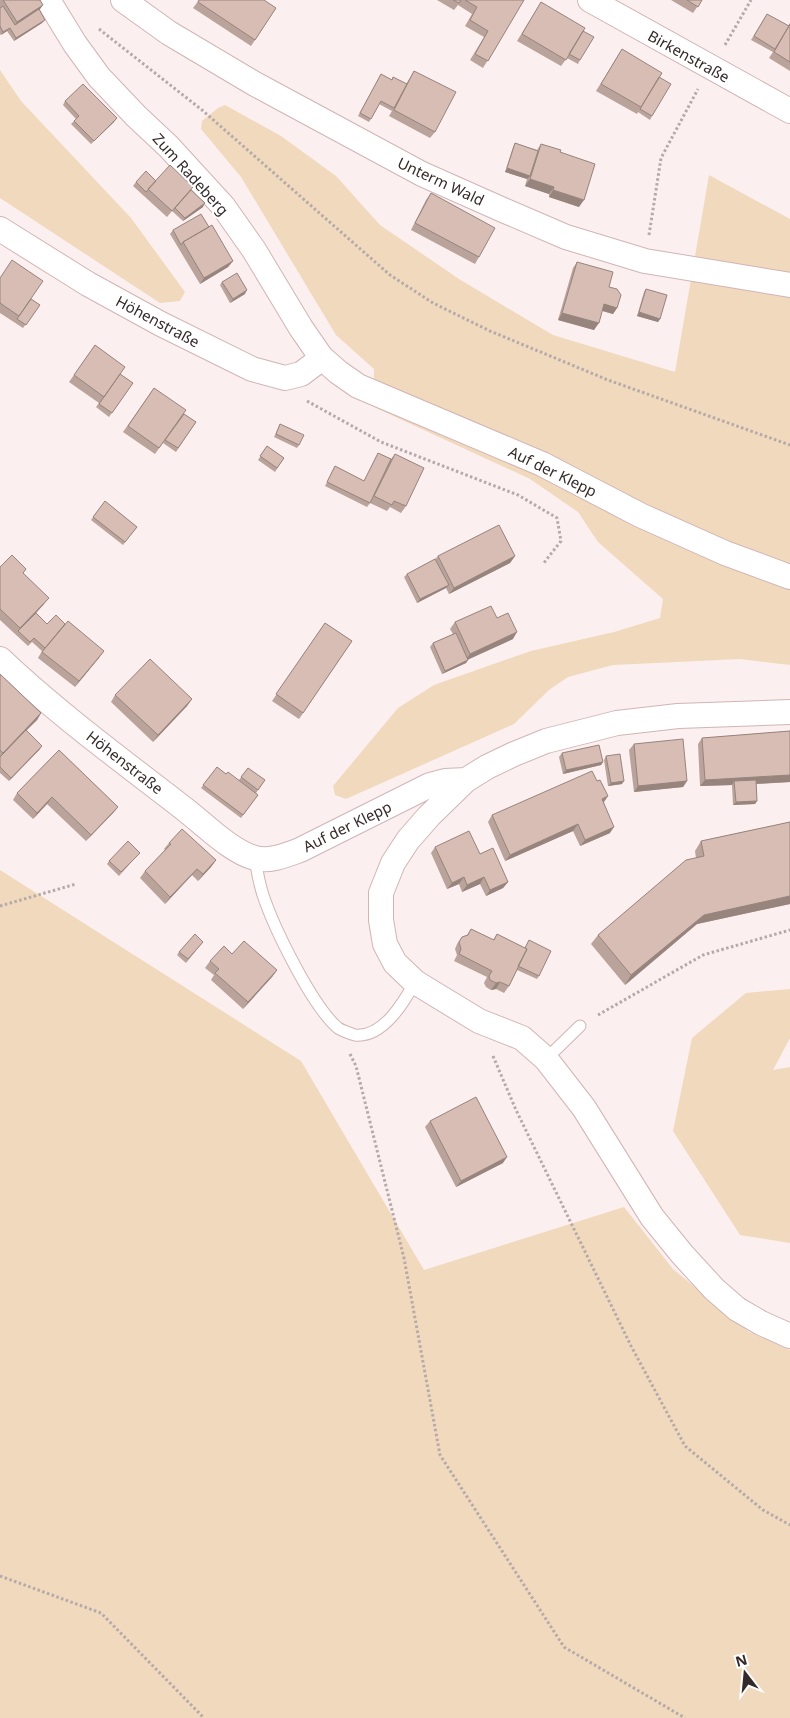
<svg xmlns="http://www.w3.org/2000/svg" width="790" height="1718" font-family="'Noto Sans',sans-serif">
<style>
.green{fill:#f1d9bd}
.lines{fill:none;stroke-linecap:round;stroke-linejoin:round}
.service-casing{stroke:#d1b5b5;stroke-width:13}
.minor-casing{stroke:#d1b5b5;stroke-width:26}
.path{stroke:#b5a9a9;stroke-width:3;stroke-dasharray:2.5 2.5;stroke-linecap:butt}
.service{stroke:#fff;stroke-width:11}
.minor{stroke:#fff;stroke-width:24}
.wall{fill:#b9a39a}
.shaded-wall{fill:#96847d}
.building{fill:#d7bdb3;stroke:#96847d}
.labels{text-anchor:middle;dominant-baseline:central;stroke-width:4;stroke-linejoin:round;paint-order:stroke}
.street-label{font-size:15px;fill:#352a2a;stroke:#fff}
</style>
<rect width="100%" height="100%" fill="#fbefef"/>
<path class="green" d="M0 70 21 101 131 218 185 292 180 301 160 303 0 198Z
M225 105 281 136 336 176 380 225 459 279 553 335 675 372 709 175 790 219V665L740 659 613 665 568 677 549 690 514 724 346 799 335 795 333 786 398 708 434 685 531 651 614 632 660 618 663 599 598 542 578 512 530 479 374 407V369L336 335 241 177 201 129 202 121 218 108Z
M0 870 301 1061 424 1270 624 1207 673 1269 749 1332 790 1350V1718H0Z
M790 989V1038L773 1070 790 1067V1243L740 1235 673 1131 692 1038 746 993Z"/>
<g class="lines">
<defs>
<path id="service" d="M255 858C257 871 259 883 263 895 274 928 312 1006 338 1028 341 1030 351 1034 355 1035 383 1038 404 1002 415 982
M546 1059 580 1026"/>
<path id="minor" d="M48 0 75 44 99 77 136 116 169 147 223 206 254 250 301 328 321 357 338 372 358 386 542 464 640 515 725 553 790 577
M123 0 169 33 255 84 422 174 503 210 566 237 645 261 790 285
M590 0 790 111
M0 229 88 284 161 324 252 369 285 378 301 374 313 365 321 357
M0 659C58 714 124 762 187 811 206 826 232 852 255 858 270 862 286 855 300 850L430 785 445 781 466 780
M790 712 678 716 617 723 546 741 514 754 487 767 466 780 429 816 408 840 393 863 381 893V920L385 944 395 963 415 982 479 1021 522 1038 546 1059 584 1108 652 1217 682 1254 714 1289 737 1309 761 1323 790 1336"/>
</defs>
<use href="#service" class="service-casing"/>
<use href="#minor" class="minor-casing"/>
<path class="path" d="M99 29 202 110 390 275 433 303 490 331 608 380 790 445
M725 45 751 0
M649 235 661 158 698 89
M307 401 381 442 518 495 557 518 561 541 543 564
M0 906 76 884
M598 1015 703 955 790 930
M350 1054 356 1066 404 1258 440 1455 564 1647 685 1718
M493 1056 516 1110 631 1346 685 1446 763 1510 790 1525
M0 1576 101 1613 204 1718"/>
<use href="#service" class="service"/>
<use href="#minor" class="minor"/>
</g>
<path class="wall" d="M0 0H40L39 10 42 23 14 41 7 31 1 35 0 34Z
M199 0 276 8 251 46 193 8Z
M437 0H524L483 68 470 60 484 37 465 26 472 14 458 5 454 10Z
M671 0H702L693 13Z
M541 2 583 31 580 60 578 64 567 58 561 66 517 41Z
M765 17 788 26 790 23V71L769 58 773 52 751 40Z
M622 49 659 77 652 116 650 120 638 112 637 114 596 91Z
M414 71 435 132 430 138 389 116 392 111 379 104 369 122 358 116 381 74 392 80 393 77 406 84Z
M65 101 114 122 91 144 71 124 76 119 63 105Z
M515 143 537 150 541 144 560 152 579 207 549 197V194L525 186 527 179 505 172 513 147Z
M156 181 191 190 203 207 183 221 172 211 167 217 133 186 136 182Z
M431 193 479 257 475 264 411 230 426 200Z
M173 230 233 261 228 267 200 284 170 234Z
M577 262 609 287 617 308 613 314 602 311 594 330 558 320 573 268Z
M0 278 40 305 23 328 0 313Z
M222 282 245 294 230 303 220 285Z
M646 289 660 319 658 322 637 316 644 292Z
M95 345 120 374 133 383 109 417 96 407 99 403 69 382Z
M154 388 184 414 196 422 176 452 163 443 179 420 155 454 123 432Z
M280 424 299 445 297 448 274 437Z
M267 446 284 458 275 472 258 460Z
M378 453 391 459 395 454 406 506 401 513 390 507 387 511 370 503 367 507 325 486 335 466 364 481Z
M105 501 137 527 123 545 91 520Z
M438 556H515L510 563 449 594 446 588 417 603 404 577 407 574 435 559Z
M0 567 26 569 23 573 44 604 36 613 47 624H65L104 651 75 687 38 658 42 651 32 642 28 646 0 620Z
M497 618 513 639 468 659 466 663 442 674 430 647 433 643 453 634 450 629 455 622Z
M325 623 352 641 299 719 272 701Z
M0 674 41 713 37 720 26 730 40 749 9 781 0 773Z
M115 695 192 699 187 706 153 742 111 702Z
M790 731V782L756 784 757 801 755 804 733 805 732 785 700 786 698 744 702 738Z
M634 744 687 781 683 787 634 792 629 750Z
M59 750 118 807 113 813 86 841 47 804 33 819 13 800 17 793Z
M562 753 603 762 601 765 563 774 559 757Z
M606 756 622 784 608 786 604 760Z
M217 767 226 774 239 780 248 768 265 780 256 793 258 795 241 818 201 788Z
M597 781 608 796 604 802 610 833 580 846 573 831 505 861 488 822 492 815Z
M790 822V904L697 924 625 985 591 944 598 935 696 858 695 851 701 841Z
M169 843 216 860 211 867 198 881 192 875 165 904 140 878 145 871 165 850 164 849Z
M435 847 480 854 508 882 503 888 486 896 480 884 462 892 459 884 447 889 431 853Z
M137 856 119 876 107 864 109 861Z
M471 929 493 940 497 934 525 948 529 940 539 976 537 979 517 970 509 986 504 993 496 989 491 990 486 987 484 983 487 977 454 961 457 955 455 949 457 944 462 937 467 935Z
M203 942 186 963 177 955 179 952Z
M232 954 277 970 272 977 243 1009 211 980 214 975 205 968 210 961Z
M430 1121 503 1163 456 1187 425 1127Z"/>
<path class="shaded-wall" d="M43 5 38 12 12 29 17 22Z
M45 20 42 23 14 41 16 38Z
M10 28 7 31 1 35 3 32Z
M117 118 114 122 91 144Z
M507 168 530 176 527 179 505 172Z
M530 179 554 187 549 194 525 186Z
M553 190 584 200 579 207 549 197Z
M205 203 203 207 183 221 185 218Z
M233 261 228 267 200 284 204 278Z
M247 290 245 294 230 303 233 299Z
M604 304 617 308 613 314 600 310Z
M639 312 660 319 658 322 637 316Z
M562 313 599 323 594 330 558 320Z
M515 556 510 563 449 594 454 588Z
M449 585 446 588 417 603 420 599Z
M49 598 44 604 19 632 20 628Z
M517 632 513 639 465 661 470 654Z
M104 651 99 658 75 687 79 681Z
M468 660 466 663 442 674 445 671Z
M192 699 187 706 153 742 158 735Z
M41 713 37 720 0 757 3 753Z
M42 746 40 749 9 781 11 778Z
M603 762 601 765 563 774 566 770Z
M790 775V782L734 785V781L732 785 700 786 705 780Z
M624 781 622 784 608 786 611 783Z
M687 781 683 787 634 792 638 786Z
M608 796 603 803 602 799Z
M52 797 47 804 33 819 37 813Z
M757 801 755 804 733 805 736 802Z
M118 807 113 813 86 841 91 835Z
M578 824 573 831 505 861 510 855Z
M614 827 610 833 580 846 585 840Z
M216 860 211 867 198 881 203 874Z
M197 869 192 875 165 904 170 897Z
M464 877 459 884 447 889 452 883Z
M484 877 480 884 462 892 467 885Z
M508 882 503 888 486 896 490 890Z
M790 896V904L697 924 625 985 631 975 704 915Z
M277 970 272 977 243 1009 248 1002Z
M500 982 496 989 491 990 496 983Z
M507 1157 503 1163 456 1187 461 1181Z"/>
<path class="building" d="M3 0H40L43 5 17 22Z
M199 0H264L276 8 255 40 198 2Z
M453 0H461L459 3Z
M465 0H524L488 61 475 54 488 31 470 20 477 7Z
M687 0H702L698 7Z
M541 2 585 28 566 60 522 34Z
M3 6 15 25 39 9 45 20 16 38 10 28 3 32 0 26V8Z
M767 14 789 26 775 49 754 36Z
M790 24V62L774 52Z
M583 31 594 37 580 60 569 54Z
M622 49 662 73 641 107 601 84Z
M414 71 456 92 435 132 394 110Z
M381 74 392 80 393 77 407 84 394 108 381 101 371 119 360 113Z
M659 77 671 84 652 116 640 109Z
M83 84 117 118 94 141 74 121 79 116 65 101Z
M515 143 538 151 530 176 507 168Z
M541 144 561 150 560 152 595 164 584 200 553 190 554 187 530 179Z
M170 165 193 187 172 211 148 189Z
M146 171 156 181 146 192 136 182Z
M191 190 205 203 185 218 175 208Z
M431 193 495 228 479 257 415 223Z
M201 214 209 227 183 242 181 245 173 230Z
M212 225 233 261 204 278 183 242Z
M12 260 43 281 19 316 0 303V278Z
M577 262 613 272 609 287 617 289 621 295 617 308 604 304 599 323 562 313Z
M237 273 247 290 233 299 222 282Z
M646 289 667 295 660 319 639 312Z
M31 299 40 305 26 325 17 319Z
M95 345 125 367 104 397 74 375Z
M120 374 133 383 112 413 99 404Z
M154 388 186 410 159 448 128 426Z
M184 414 196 422 178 448 165 440Z
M280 424 304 435 299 445 276 434Z
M267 446 284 458 277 468 260 456Z
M378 453 391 459 370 503 327 482 335 466 364 481Z
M395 454 424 468 406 506 394 501 392 505 374 496Z
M105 501 137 527 125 542 93 517Z
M499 525 515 556 454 588 438 556Z
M12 555 26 569 23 573 49 598 20 628 0 609V567Z
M435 559 449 585 420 599 407 574Z
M491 606 497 618 508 613 517 632 470 654 455 622Z
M36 613 47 624 56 615 65 624 45 648 34 638 30 642 18 631Z
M68 621 104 651 79 681 42 652Z
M325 623 352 641 303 713 276 694Z
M456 633 468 660 445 671 433 643Z
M150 659 192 699 158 735 115 695Z
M0 674 41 713 3 753 0 750Z
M26 730 42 746 11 778 0 767V757Z
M790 731V775L705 780 702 738Z
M683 739 687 781 638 786 634 744Z
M599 745 603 762 566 770 562 753Z
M59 750 118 807 91 835 52 797 37 813 17 793Z
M620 754 624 781 611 783 606 756Z
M217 767 226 774 228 772 258 795 243 815 203 785Z
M248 768 265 780 258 790 241 777Z
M592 771 597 781 600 780 608 796 602 799 614 827 585 840 578 824 510 855 492 815Z
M756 780 757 801 736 802 734 781Z
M790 822V896L704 915 631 975 598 935 686 860 704 856 701 841Z
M182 829 216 860 203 874 197 869 170 897 145 871 171 844 169 843Z
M469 831 480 854 493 848 508 882 490 890 484 877 467 885 464 877 452 883 435 847Z
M128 841 140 853 121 872 109 861Z
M471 929 494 940 497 934 527 949 509 986 500 982 496 983 490 980 489 976 492 971 459 954 461 949 459 942 462 937 468 935Z
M195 934 203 942 188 959 179 952Z
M529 940 551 951 539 976 518 966 527 949 525 948Z
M244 941 277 970 248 1002 215 973 219 969 210 961 224 946 232 954Z
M476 1097 507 1157 461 1181 430 1121Z"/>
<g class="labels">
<g class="street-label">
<text transform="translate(689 56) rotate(29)">Birkenstraße</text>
<text transform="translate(191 174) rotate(48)">Zum Radeberg</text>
<text transform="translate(441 181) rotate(25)">Unterm Wald</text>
<text transform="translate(158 321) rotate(28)">Höhenstraße</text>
<text transform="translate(553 471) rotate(26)">Auf der Klepp</text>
<text transform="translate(125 762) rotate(38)">Höhenstraße</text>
<text transform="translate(347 826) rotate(-26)">Auf der Klepp</text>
</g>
</g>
<g transform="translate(745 1673) rotate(344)" stroke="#ffffff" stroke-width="4" paint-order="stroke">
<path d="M0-4L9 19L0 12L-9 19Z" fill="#352a2a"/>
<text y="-8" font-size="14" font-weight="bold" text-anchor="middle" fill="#352a2a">N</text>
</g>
</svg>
